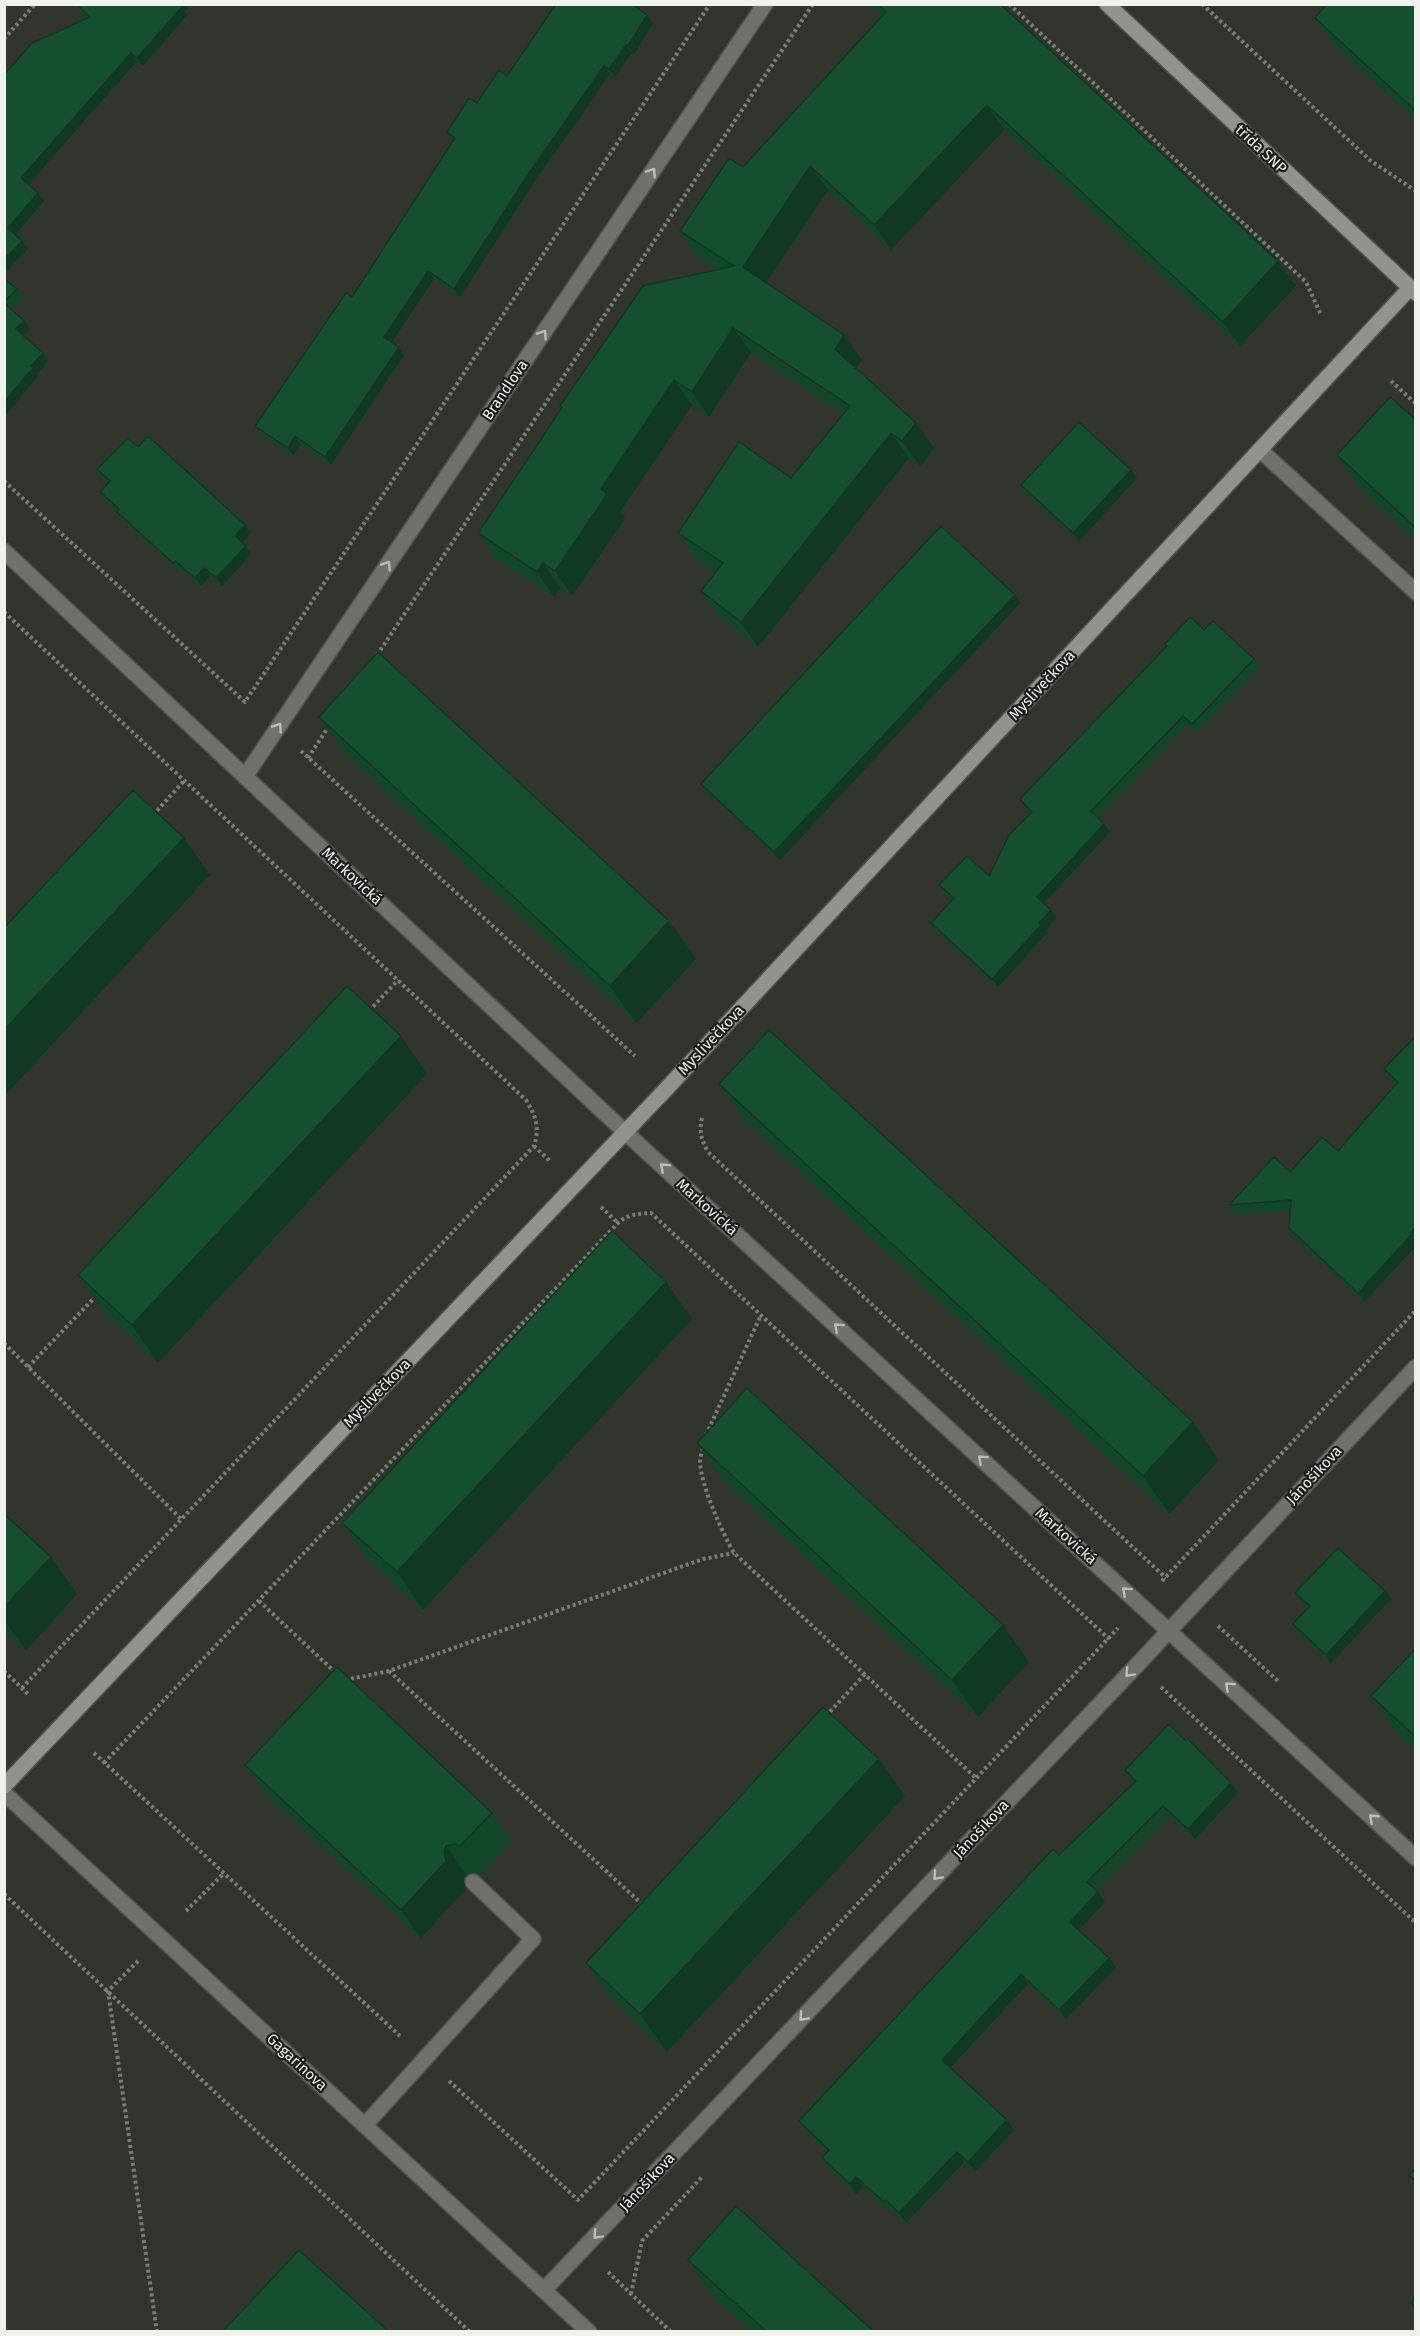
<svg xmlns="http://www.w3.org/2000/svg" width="1420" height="2336" font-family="'Fira Sans',sans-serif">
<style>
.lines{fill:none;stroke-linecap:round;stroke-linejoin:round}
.lane-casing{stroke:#50534c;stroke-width:18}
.street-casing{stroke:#50534c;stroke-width:18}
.secondary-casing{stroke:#50534c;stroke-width:18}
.path{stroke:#7c7f79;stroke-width:4;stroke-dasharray:3 3;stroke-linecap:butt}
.lane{stroke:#71706c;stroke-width:15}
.street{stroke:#71706c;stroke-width:15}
.secondary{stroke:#93928c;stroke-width:15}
.wall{fill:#124629}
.shaded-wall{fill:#0f3922}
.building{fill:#155130;stroke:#0f3922;stroke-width:1.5}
.oneway{stroke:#bdbdb9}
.labels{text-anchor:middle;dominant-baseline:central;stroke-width:4.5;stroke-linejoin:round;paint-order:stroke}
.street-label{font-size:15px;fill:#eff1ec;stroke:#1b1c19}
</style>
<rect width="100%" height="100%" fill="#32352e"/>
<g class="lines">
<defs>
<path id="lane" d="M365 2125 533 1939 473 1882"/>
<path id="street" d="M1260 450 1416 592
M4 551 625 1132 1416 1858
M246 775 765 4
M4 1793 589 2332
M544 2290 1137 1665 1416 1367"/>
<path id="secondary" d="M1107 4 1416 293
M4 1786 669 1086 1410 288"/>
</defs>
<use href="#lane" class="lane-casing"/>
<use href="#street" class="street-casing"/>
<use href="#secondary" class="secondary-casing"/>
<path class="path" d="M1009 4 1306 282 1321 315
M1202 4 1371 161 1416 191
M4 39 35 4
M1391 381 1416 404
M4 481 245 702 710 4
M4 612 526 1100C536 1117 540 1127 534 1146L22 1688
M377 655 813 4
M301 751 635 1056
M308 758 329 726
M153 815 184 781
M369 1011 398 980
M702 1118C699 1131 701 1139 708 1152L1166 1578
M534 1146 551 1162
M601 1207 618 1223
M4 1343 182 1520
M28 1367 96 1296
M706 1435 761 1315
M703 1448C702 1452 700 1457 700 1462 701 1486 722 1532 734 1553L977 1779
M1162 1581 1416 1310
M259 1601 337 1674
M1218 1626 1279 1682
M4 1671 29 1695
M389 1671 644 1906
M345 1680 389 1671 703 1559 734 1553
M1161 1687 1416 1923
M826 1716 865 1674
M94 1753 400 2036
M104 1763 618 1223C628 1214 638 1214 651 1213L1109 1639
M4 1894 470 2332
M186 1911 224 1873
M138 1961 108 1991 157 2332
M449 2081 578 2200 1118 1628
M608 2272 671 2332
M631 2294 642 2241 702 2177"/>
<use href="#lane" class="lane"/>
<use href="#street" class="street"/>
<use href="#secondary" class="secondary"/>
</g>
<path class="wall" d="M74 4H191L185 11 187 15 143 66 137 61 28 184 38 193 44 201 15 235 22 241 28 249 4 274V75L88 18 77 8Z
M869 4H1000L1296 286 1240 346 1004 130 891 250 828 190 766 283 844 335 862 360 856 368 934 448 920 466 909 458 906 461 758 647 719 616 701 591 716 572 695 558 678 533 791 478 843 414 751 352 709 417 692 405 620 512 625 518 572 596 560 588 554 597 495 558 478 533 542 438 562 408 560 406 718 270 697 256 680 231 743 167 882 16Z
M1416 4V120L1335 46 1315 18Z
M653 23 634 54 632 53 615 77 610 74 535 181 460 297 434 279 392 342 399 347 404 355 331 465 301 444 293 456 261 434 255 426 352 297 454 141 447 132 477 103 507 76Z
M4 279 17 289 23 297 11 309 30 329 23 336 43 353 48 361 37 374 38 376 7 414 4 412Z
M1416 420V541L1363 492 1337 455Z
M138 447 245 525 251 533 242 542 251 554 222 586 210 576 201 586 181 569 179 571 123 520 117 512 118 511 105 500 100 492 108 482 103 477 97 469Z
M1131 470 1137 478 1079 541 1026 493 1021 485Z
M1020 603 780 860 707 792 701 784Z
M1204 630 1254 659 1260 667 1197 732 1188 724 1098 818 1104 824 1110 832 1044 903 1056 918 1045 931 1047 933 998 987 937 931 931 923 952 900 945 893 939 885 989 876 1031 813 1026 807 1020 799 1166 647 1165 644Z
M319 717 669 921 696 959 636 1023 345 754Z
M1416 1036 1364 1302 1295 1237 1289 1228 1290 1210 1235 1214 1229 1205 1290 1172 1338 1151 1396 1084 1391 1078 1384 1069Z
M427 1074 158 1363 104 1312 78 1275Z
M719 1084 1193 1422 1219 1460 1169 1514 745 1121Z
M692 1319 423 1610 368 1560 342 1523Z
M697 1443 1029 1662 978 1717 723 1481Z
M4 1514 51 1557 77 1594 26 1650 4 1631Z
M1385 1591 1391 1599 1331 1663 1298 1632 1293 1624 1308 1608 1301 1601 1295 1593Z
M1416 1648V1751L1397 1733 1371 1696Z
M245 1765 492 1813 512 1841 480 1875 475 1872 466 1875 463 1880 466 1889 421 1938 265 1794Z
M1125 1770 1238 1793 1195 1839 1170 1816 1096 1890 1105 1902 1079 1930 1116 1967 1066 2020 1028 1984 950 2068 1014 2130 975 2171 964 2162 906 2223 893 2210 891 2212 863 2187 856 2194 828 2168 822 2158 827 2152 806 2131 799 2121 1059 1855 1134 1783Z
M905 1796 667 2052 613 2000 586 1963Z
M688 2260 873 2331H751L714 2297Z"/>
<path class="shaded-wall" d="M179 4H191L185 11 187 15 143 66 137 58Z
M647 15 653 23 634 54 628 46Z
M626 45 632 53 615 77 609 69Z
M131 53 137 61 27 186 21 178Z
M604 66 610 74 535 181 460 297 454 289 529 173Z
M987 105 1004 130 891 250 874 225Z
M810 166 828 190 760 292 743 267Z
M38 193 44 201 14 236 8 228Z
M22 241 28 249 4 274V260Z
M1278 261 1296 286 1240 346 1223 322Z
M428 271 434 279 390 345 384 337Z
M24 321 30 329 22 337 16 329Z
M733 328 751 352 709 417 692 392Z
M844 335 862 360 853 373 835 349Z
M399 347 404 355 331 465 325 457Z
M43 353 48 361 37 374 38 376 7 414 4 410V402L31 366Z
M674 380 692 405 620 512 625 518 572 596 555 571 601 489Z
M916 423 934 448 920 466 902 441Z
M891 433 909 458 758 647 741 622Z
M295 436 301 444 293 456 288 448Z
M1131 470 1137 478 1079 541 1073 533Z
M245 525 251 533 241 544 235 536Z
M246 546 251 554 222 586 216 578Z
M543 563 560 588 554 597 537 572Z
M204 568 210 576 201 586 195 578Z
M1015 595 1020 603 780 860 774 852Z
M1104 824 1110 832 1042 905 1037 897Z
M184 838 210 875 4 1096V1030Z
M1051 910 1056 918 1045 931 1047 933 998 987 992 979Z
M669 921 696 959 636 1023 610 986Z
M401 1036 427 1074 158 1363 132 1325Z
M1416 1227V1246L1364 1302 1358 1293Z
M666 1282 692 1319 423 1610 397 1572Z
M1193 1422 1219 1460 1169 1514 1143 1476Z
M51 1557 77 1594 26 1650 4 1620V1607Z
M1385 1591 1391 1599 1331 1663 1326 1655Z
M1003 1625 1029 1662 978 1717 952 1680Z
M879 1759 905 1796 667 2052 640 2014Z
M1231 1783 1238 1793 1195 1839 1188 1829Z
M446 1846 466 1875 463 1880 466 1889 421 1938 401 1910 444 1852Z
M1098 1892 1105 1902 1077 1932 1070 1922Z
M1109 1958 1116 1967 1066 2020 1059 2010Z
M1021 1974 1028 1984 948 2070 942 2060Z
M1007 2120 1014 2130 975 2171 968 2162Z
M957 2152 964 2162 906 2223 899 2213Z
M856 2177 863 2187 856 2194 850 2184Z"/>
<path class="building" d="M76 4H179L182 7 137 58 131 53 21 178 38 193 8 228 22 241 4 260V75L32 43 90 17Z
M556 4H632L647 15 628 46 626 45 609 69 604 66 529 173 454 289 428 271 384 337 399 347 325 457 295 436 288 448 255 426 346 293 352 297 455 138 447 132 469 98 477 103 499 70 507 76Z
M878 4H1000L1278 261 1223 322 987 105 874 225 810 166 743 267 844 335 835 349 916 423 902 441 891 433 889 436 741 622 701 591 723 563 678 533 739 442 791 478 850 406 733 328 692 392 674 380 601 489 607 494 555 571 543 563 537 572 478 533 542 438 562 407 560 406 643 286 734 266 680 231 729 158 743 167 886 12Z
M1327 4H1416L1415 110 1315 18Z
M4 279 17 289 4 302Z
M4 303 24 321 16 329 43 353 31 366 33 368 4 402Z
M1390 397 1416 420V528L1337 455Z
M1079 422 1131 470 1073 533 1021 485Z
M148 436 245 525 235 536 246 546 216 578 204 568 195 578 175 561 173 563 117 512 119 509 100 492 110 481 97 469 128 438 138 447Z
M941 526 1015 595 774 852 701 784Z
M1190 617 1204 630 1213 621 1254 659 1192 724 1183 716 1091 811 1104 824 1037 897 1051 910 1039 923 1041 925 992 979 931 923 954 898 939 885 967 856 989 876 1009 835 1032 812 1020 799 1167 646 1165 644Z
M378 652 669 921 610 986 319 717Z
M133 790 184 838 4 1030V928Z
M347 986 401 1036 132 1325 78 1275Z
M769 1030 1193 1422 1143 1476 719 1084Z
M1416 1036V1227L1411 1232 1413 1233 1358 1293 1289 1228 1291 1200 1229 1205 1274 1157 1290 1172 1322 1137 1338 1151 1398 1082 1384 1069Z
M612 1231 666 1282 397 1572 342 1523Z
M747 1388 1003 1625 952 1680 697 1443Z
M4 1514 51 1557 4 1607Z
M1338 1548 1385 1591 1326 1655 1293 1624 1310 1606 1295 1593Z
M1416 1648V1737L1371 1696Z
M337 1667 492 1813 460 1846 455 1844 446 1846 444 1852 446 1861 401 1910 245 1765Z
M823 1707 879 1759 640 2014 586 1963Z
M1169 1724 1186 1741 1188 1739 1231 1783 1188 1829 1163 1806 1087 1882 1098 1892 1070 1922 1109 1958 1059 2010 1021 1974 942 2060 1007 2120 968 2162 957 2152 899 2213 886 2200 884 2202 856 2177 850 2184 822 2158 829 2150 799 2121 1053 1849 1059 1855 1136 1781 1125 1770Z
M1416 2168V2181L1409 2175Z
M736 2206 873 2331H766L688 2260Z
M299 2250 388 2331H223Z
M1416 2297V2308L1411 2303Z"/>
<defs><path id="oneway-chevron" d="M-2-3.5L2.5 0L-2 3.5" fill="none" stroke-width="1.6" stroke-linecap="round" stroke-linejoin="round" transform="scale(1.5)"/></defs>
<g class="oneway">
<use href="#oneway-chevron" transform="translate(652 172) rotate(-56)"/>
<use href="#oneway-chevron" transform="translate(543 334) rotate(-56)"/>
<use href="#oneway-chevron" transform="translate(387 565) rotate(-56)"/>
<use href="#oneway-chevron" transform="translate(278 727) rotate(-56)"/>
<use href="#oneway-chevron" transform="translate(664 1167) rotate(-138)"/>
<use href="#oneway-chevron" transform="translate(838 1327) rotate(-138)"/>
<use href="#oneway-chevron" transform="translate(982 1459) rotate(-138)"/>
<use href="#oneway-chevron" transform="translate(1126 1591) rotate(-138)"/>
<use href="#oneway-chevron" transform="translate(1129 1673) rotate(133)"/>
<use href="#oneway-chevron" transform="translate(1229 1686) rotate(-137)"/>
<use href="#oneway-chevron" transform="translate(1373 1818) rotate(-137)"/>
<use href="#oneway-chevron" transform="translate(937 1876) rotate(133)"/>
<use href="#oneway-chevron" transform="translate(803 2017) rotate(133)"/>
<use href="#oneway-chevron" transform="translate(597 2235) rotate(133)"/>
</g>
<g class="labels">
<g class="street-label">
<text transform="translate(1261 149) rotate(43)">třída SNP</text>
<text transform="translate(505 390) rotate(-56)">Brandlova</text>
<text transform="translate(1042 685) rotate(-47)">Myslivečkova</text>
<text transform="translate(352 876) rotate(43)">Markovická</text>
<text transform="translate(711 1040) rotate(-47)">Myslivečkova</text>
<text transform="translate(707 1207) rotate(42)">Markovická</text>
<text transform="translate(377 1393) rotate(-46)">Myslivečkova</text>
<text transform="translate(1314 1475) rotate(-47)">Jánošíkova</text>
<text transform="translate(1066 1536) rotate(42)">Markovická</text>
<text transform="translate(981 1829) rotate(-47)">Jánošíkova</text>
<text transform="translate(297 2062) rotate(43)">Gagarinova</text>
<text transform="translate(647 2182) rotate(-47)">Jánošíkova</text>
</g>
</g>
<rect width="1420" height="2336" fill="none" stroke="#eff1ec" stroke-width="12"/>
</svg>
